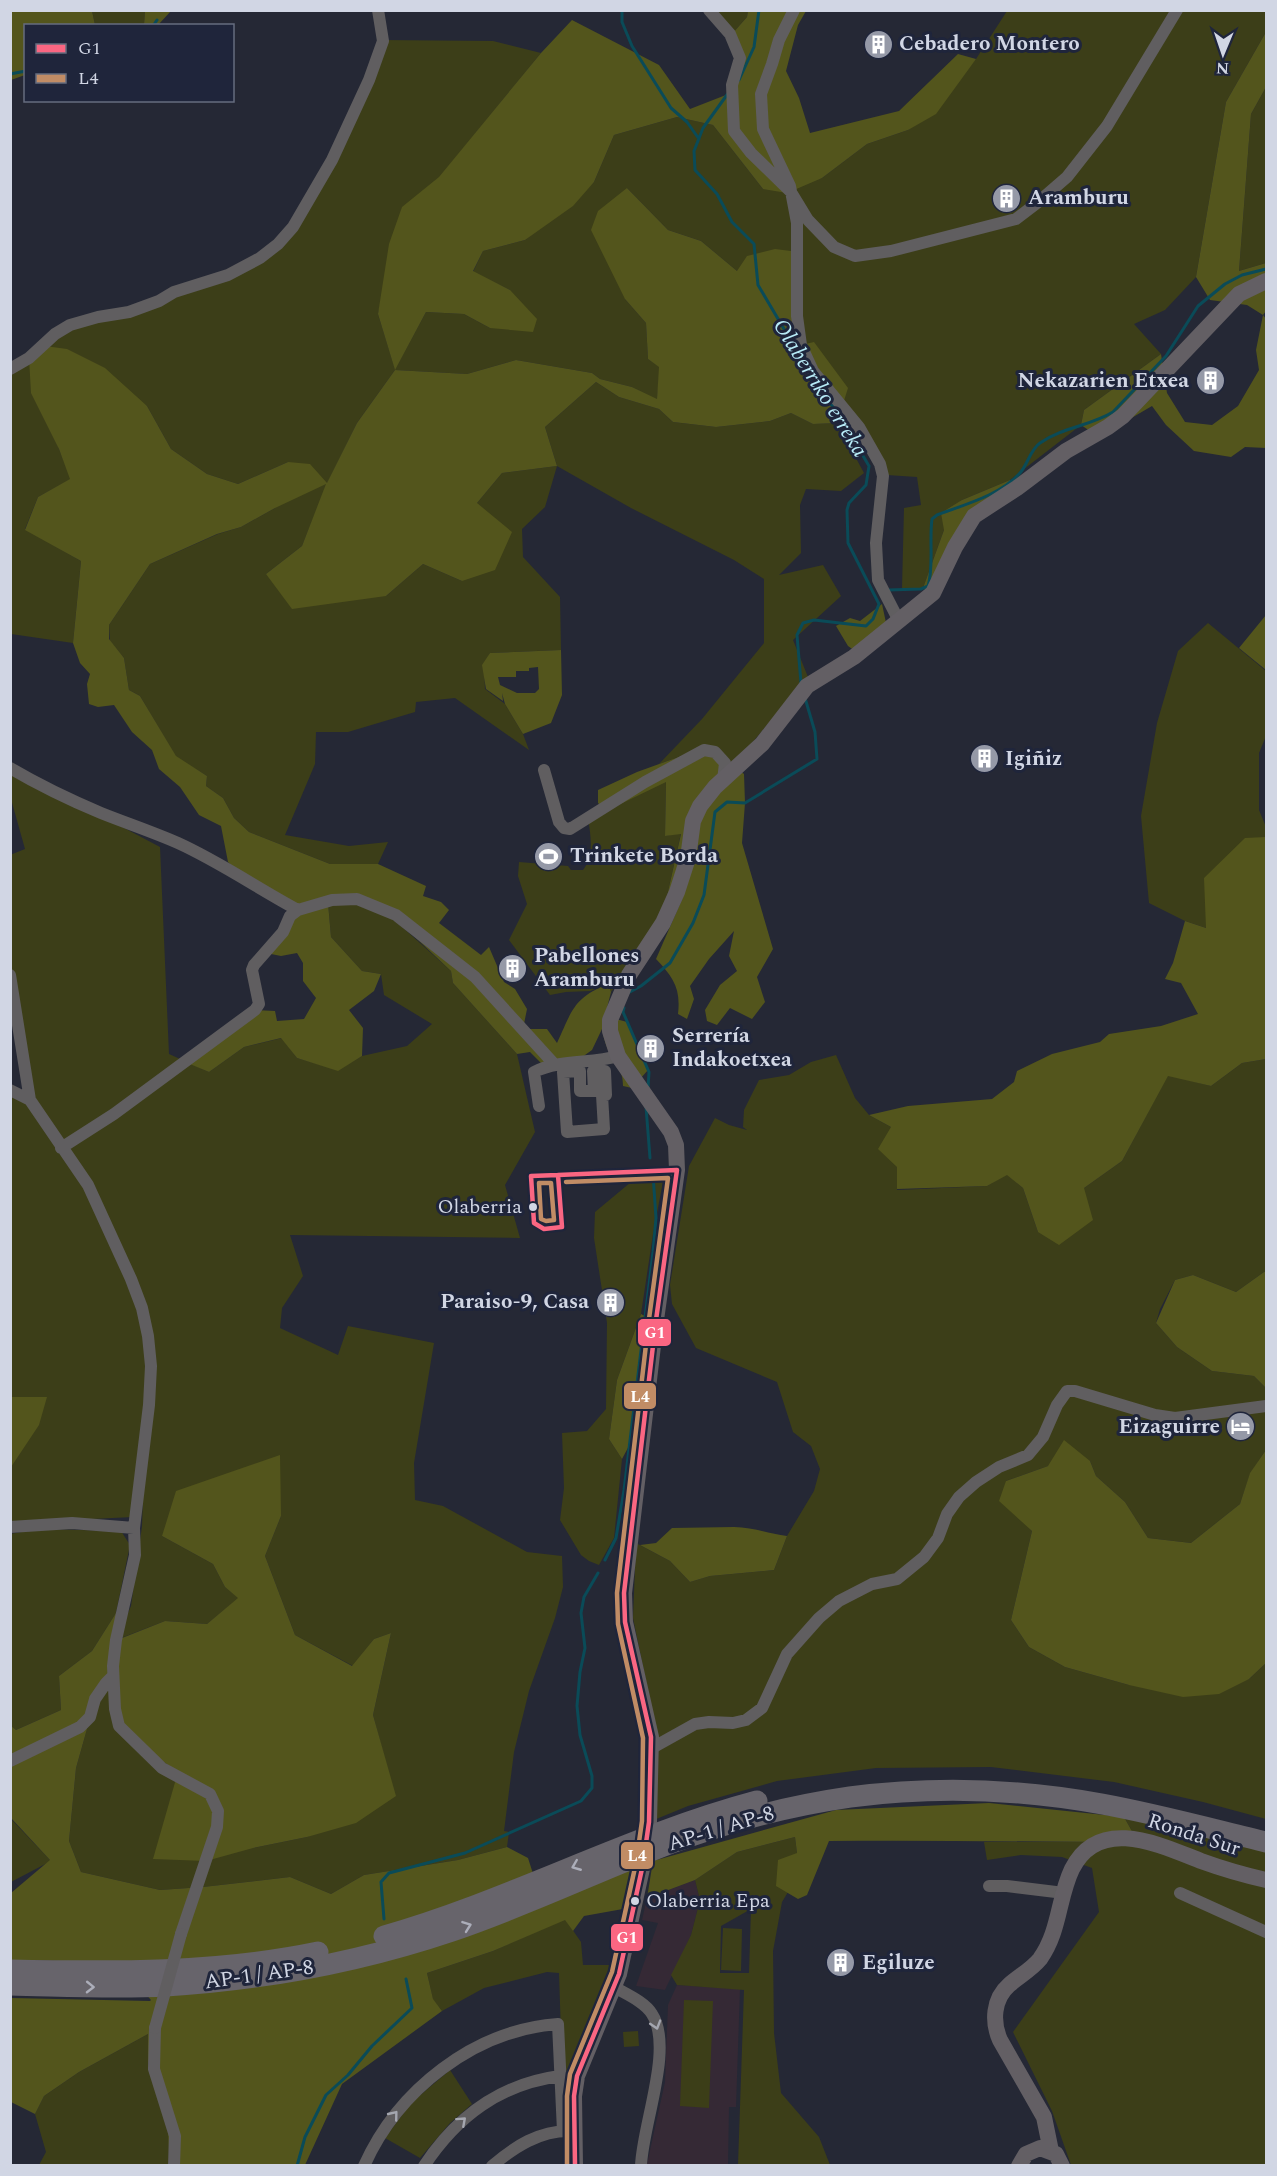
<svg xmlns="http://www.w3.org/2000/svg" width="1277" height="2176" font-family="Spectral,serif">
<style>
.education{fill:#352935}
.green{fill:#3c3e18;fill-rule:evenodd}
.forest{fill:#53551c;fill-rule:evenodd}
.lines{fill:none;stroke-linecap:round;stroke-linejoin:round}
.stream{stroke:#0a4b58;stroke-width:3}
.street{stroke:#605e60;stroke-width:12}
.secondary{stroke:#635f64;stroke-width:16}
.highway{stroke:#67646b;stroke-width:21}
.street-bridge{stroke:#605e60;stroke-width:12}
.bus-1-casing{stroke:#1f253b;stroke-width:9}
.bus-2-casing{stroke:#1f253b;stroke-width:9}
.bus-1{stroke:#fa6682;stroke-width:4.5}
.bus-2{stroke:#c18c65;stroke-width:4.5}
.oneway{stroke:#acaeba}
.oneway2{stroke:#a4a6af}
.bus-dot{fill:#d1d6e4;stroke:#1f253b;stroke-width:2}
.labels{text-anchor:middle;dominant-baseline:central;stroke-width:6;stroke-linejoin:round;paint-order:stroke}
.bus-label{font-size:20px;fill:#d1d6e4;stroke:#1f253b;text-anchor:end}
.poi-label{font-size:21px;font-weight:bold;fill:#d1d6e4;stroke:#1f253b;text-anchor:start}
.street-label{font-size:21px;fill:#d1d6e4;stroke:#1f253b}
.water-label{font-size:22px;font-style:italic;fill:#b7ebf7;stroke:#1f253b}
.line-badge{stroke:#1f253b;stroke-width:2}
.badge-label{font-size:16px;text-anchor:middle;font-weight:bold;fill:#fff}
</style>
<rect width="100%" height="100%" fill="#252835"/>
<path class="education" d="M695 1880 700 1900 691 1935 665 1990 636 1986 658 1923 642 1920 647 1898Z
M677 1985 740 1989 736 2107H729L728 2165 648 2166 647 2164 665 2082 668 2005Z"/>
<path class="green" d="M92 11H145L144 25H95Z
M713 11H748L747 17 732 34Z
M1007 11H1266V32L1226 102 1196 277 1165 310 1134 324 1161 354 1084 410 1081 425 1010 480 962 500 944 530 923 588H902L904 508 921 505 917 477 887 475 801 345 737 271 701 241 668 230 627 188 625 299 646 323 648 359 660 367 657 400 632 387 600 379 592 373 516 360 467 374 395 370 357 423 327 484 302 546 266 574 386 596 423 564 462 581 477 503 502 473 557 466 545 427 596 382 619 397 659 409 673 422 716 427 770 421 791 413 813 424 837 423 864 473 841 491 806 489 800 505 801 553 779 575 823 565 841 596 793 640 808 677 733 765 709 746 659 764 702 719 764 643V579L734 560 631 508 557 466 545 507 522 529 523 557 560 597 561 650 490 653 484 667 485 689 505 704 523 734 529 750 455 698 416 702 415 712 348 732H316L315 764 285 835 349 846 388 842 378 864H330L249 832 234 818 223 798 206 786 207 776 176 757 140 696 129 690 124 658 110 641 109 625 150 564 218 534 241 527 275 508 288 462 238 484 207 474 171 449 147 406 45 346 55 334 228 275 278 244 332 160 381 40 493 41 541 53 439 178 402 208 378 314 395 369 426 312 464 314 490 328 510 290 473 272 483 251 525 240 594 182 614 135 677 117 713 125 763 189 822 178 867 144 908 130 976 59Z
M1266 87V263L1239 271 1251 114Z
M29 358 59 449 71 479 38 497 25 529 81 561 73 643 11 634V368Z
M1208 623 1266 671V736L1259 753V810L1266 827V839L1206 928 1185 921 1149 903 1141 816 1157 723 1178 651Z
M11 768 160 847 169 1054 209 1072 244 1047 282 1038 297 1058 338 1070 362 1056 407 1046 432 1024 384 995 381 974 362 971 331 937 328 903 355 902 381 911 400 925 451 971 453 983 517 1054 535 1132 505 1185 520 1238 290 1235 303 1276 282 1308 280 1328 338 1355 348 1326 434 1343 414 1463 415 1500 443 1506 527 1552 562 1556 563 1587 555 1618 529 1691 514 1752 504 1831 509 1832 507 1847 458 1860 364 1875 331 1894 290 1877 203 1887 160 1890 81 1872 69 1841 76 1768 96 1697 112 1678 178 1772 253 1848 307 1837 395 1796 373 1715 391 1633 374 1639 353 1666 295 1635 265 1556 281 1516 162 1536 213 1564 225 1587 239 1598 207 1624 165 1621 116 1640 131 1606 142 1526 145 1435 133 1517 11 1523V1087L29 1100 11 984 10 855 25 849 11 799Z
M666 781 665 836 681 833 667 896 672 897 633 962 611 992 607 985 590 991 566 992 550 995 509 940 527 904 518 876 519 862 568 866 571 870H583C594 856 591 836 588 819Z
M836 1055 855 1098 869 1115 891 1127 897 1167V1190L987 1186 1007 1174 1023 1188 1038 1232 1084 1188 1122 1161 1168 1075 1211 1086 1242 1063 1266 1059V1272H1264L1236 1292 1193 1275 1175 1280 1160 1309 1156 1323 1177 1347 1212 1371 1254 1376 1266 1388V1450L1250 1474 1240 1504 1191 1543 1148 1538 1125 1502 1096 1476 1090 1461 1048 1466 1006 1481 1024 1522 1032 1531 1011 1620 1029 1647 1065 1667 1129 1685 1249 1679 1266 1663V1819L1203 1802 1114 1782 991 1767 876 1768 777 1781 688 1806 649 1822 657 1734 633 1618 636 1543 670 1561 690 1582 710 1576 774 1570 787 1536 814 1491 820 1469 811 1446 793 1432 777 1382 696 1348 672 1304 670 1285 689 1166 715 1118 729 1125 747 1130 743 1127 744 1110 759 1080 789 1075 811 1062Z
M651 1173 664 1176 653 1234 641 1314 617 1380 609 1439 622 1459 614 1538 599 1565 589 1561 581 1555 560 1520 564 1488 562 1433 587 1431 606 1409 607 1323 594 1238 595 1212 631 1182 642 1181Z
M40 1529 121 1531 130 1545 116 1613 92 1651 59 1676 61 1710 16 1730 10 1726V1534Z
M1124 1817 1266 1849V2165H1071L1052 2111 1013 2032 1099 1912 1092 1868 1062 1857 1021 1855 987 1860 984 1842H1138Z
M10 1818 51 1861 11 1882H10Z
M795 1837 797 1853 788 1892 782 1902 773 1951 774 2033 781 2093 819 2137 830 2165H738L744 1990 677 1985 671 1975 691 1935 700 1900 695 1880 737 1852ZM751 1909 749 1973H720L721 1926Z
M565 1919 581 1942 583 1965H612L566 2079 563 2095 559 1973 547 1972 484 1988 442 2011 433 2000 427 1973 493 1951Z
M723 1928 742 1929 741 1971 721 1970Z
M684 2000 713 2001 709 2108 680 2106Z
M638 2031 639 2046 624 2047 623 2032Z
M148 2034V2061L168 2131 169 2165H39L46 2152 35 2114 44 2096 79 2072Z
M450 2070 472 2104 450 2123 420 2158 385 2138 411 2103Z"/>
<path class="forest" d="M11 10 92 11 95 25 26 26 25 75 11 80Z
M145 11V10L171 11 158 25H144Z
M748 11H806L798 25 786 71 799 98 810 133 899 111 958 54 976 59 936 114 908 130 867 144 822 178 787 193 763 189 713 125 677 117 614 135 594 182 573 206 525 240 483 251 473 271 510 290 537 319 533 332 490 328 464 314 426 312 395 370 467 374 516 360 592 373 600 379 632 387 657 399 659 367 648 359 646 323 625 299 591 230 598 211 627 188 668 230 701 241 737 271 747 256 775 249 791 251 801 345 814 342 848 388 837 423 813 424 791 413 770 421 716 427 673 422 659 409 619 397 596 382 545 427 557 466 502 473 477 503 512 532 495 570 462 581 423 564 386 596 292 609 266 574 302 546 326 484 275 508 241 527 217 534 150 564 109 625V639L124 658 129 690 140 696 176 756 207 776 206 786 223 798 234 818 249 832 330 864H378L426 886 423 896 441 902 449 910 439 923 481 955 489 947 504 982 515 989 527 1009 523 1029H547L557 1043C572 1011 573 998 608 984L611 992 605 1016 627 1022 648 1070 632 1088 623 1086C623 1071 618 1070 612 1058 607 1049 604 1040 602 1029L592 1050 578 1060 544 1066 530 1052 517 1054 453 983 451 971 384 908 353 895 328 903 331 937 362 971 381 974 374 991 349 1010 363 1028 362 1056 338 1071 297 1058 281 1038 244 1047 209 1072 185 1062 255 1010 275 1011 277 1021 304 1019 316 998 303 981V963L297 953 281 956 266 953 299 909 237 871 228 862 221 826 199 815 180 787 159 769 152 750 132 732 114 705 98 707 89 704 87 684 90 674 80 663 73 643 81 561 25 530 38 497 70 479 59 449 31 393 29 358 45 346 67 349 105 368 147 406 171 449 207 474 238 484 288 462 310 464 327 483 357 423 395 370 378 314 389 244 402 207 439 177 541 53 572 20 659 65 690 109 731 93 742 58 732 34 747 17Z
M1266 32V87L1251 114 1239 271 1266 263V311L1263 315 1266 319V448L1245 447 1231 457 1194 451 1166 425 1152 406 1099 437 1081 425 1084 410 1161 354 1167 393 1185 422 1212 425 1238 406 1259 370 1256 350 1263 315 1247 305 1210 300 1196 277 1226 102Z
M1010 480 1015 494 965 529 933 593 923 588 944 530 941 513 962 500Z
M882 604 888 632 865 658 848 646 836 626 850 618 860 621Z
M1266 615V670L1239 648Z
M561 650 562 695 551 723 523 734 505 704 502 693 503 701 486 689 482 665 490 653ZM538 667 539 689 535 693H517L500 685 498 677H516V671H529V668Z
M709 746 744 774 745 803 742 843 773 949 757 977 765 1002 752 1019 730 1008 717 1025 707 1021 705 1010 720 985 737 971 729 956 734 931 709 959 690 986 694 999 687 1019 678 1014C681 988 673 977 656 959L683 897 667 896 681 834 665 836 666 782 606 811 598 803V790L637 772Z
M1266 837V1059L1242 1063 1211 1086 1168 1076 1122 1161 1084 1188 1093 1220 1059 1245 1038 1232 1023 1188 1007 1175 987 1186 897 1189V1167L878 1149 891 1127 869 1115 908 1106 992 1099 1014 1082 1017 1071 1052 1054 1100 1042 1109 1034 1161 1026 1198 1014 1181 983 1165 979 1173 963 1185 921 1206 928 1204 878 1245 838Z
M1264 1272H1266V1388L1254 1376 1212 1371 1177 1347 1156 1323 1175 1280 1193 1275 1236 1292Z
M641 1314 647 1317 630 1444 622 1459 609 1439 617 1380Z
M11 1397H47L39 1425 11 1467Z
M1064 1440 1090 1461 1096 1476 1125 1502 1148 1538 1191 1543 1240 1504 1250 1473 1266 1450V1663L1249 1679 1219 1694 1183 1697 1129 1685 1065 1667 1029 1647 1011 1620 1032 1531 999 1501 1006 1481 1048 1466Z
M280 1455 281 1516 265 1556 295 1635 352 1666 374 1639 391 1633 373 1715 396 1796 356 1823 307 1837 253 1848 206 1861 153 1859 178 1772 126 1734 112 1679 96 1697 76 1768 69 1841 81 1872 160 1890 203 1887 290 1877 331 1894 364 1875 458 1860 507 1847 528 1858 536 1883 639 1861 634 1907 584 1916 573 1931 565 1920 493 1951 427 1973 433 1999 442 2011 342 2084 305 2165H169L168 2131 148 2061V2034L79 2072 44 2096 35 2114 11 2102V1998L150 2001 151 2000 117 1962 11 1960V1893L50 1860 11 1818V1726L16 1730 61 1710 59 1676 92 1651 116 1613 117 1640 165 1621 207 1624 238 1598 225 1587 213 1564 162 1536 176 1491Z
M734 1527C753 1527 769 1534 787 1536L774 1570 710 1576 690 1582 670 1561 640 1545 656 1543 672 1528Z
M989 1803 1124 1817 1138 1842C1035 1842 932 1840 829 1841L807 1895 798 1899 776 1886 778 1860 797 1853 795 1837 737 1852 695 1880 647 1898 653 1861 836 1810Z"/>
<g class="lines">
<path class="stream" d="M622 10V22L632 46 671 108 687 122 699 139
M153 26 157 20
M10 74 26 71
M739 80 754 47 759 10
M729 92 703 128 694 151 695 170 717 194 732 222 754 244 758 285 797 351 819 394 835 408 869 466 866 485 849 503 847 510 848 543 879 604 873 619 866 626 814 620 803 623 797 635 801 683
M888 590 921 589 928 586C934 568 929 539 932 519L937 515C963 505 1001 495 1020 473 1028 464 1030 450 1040 443 1063 427 1090 426 1113 412L1166 356 1198 306 1225 284 1242 275 1266 269
M628 993 641 986 670 963 693 923 704 895 715 812 727 802 745 803 817 759 815 732 805 698
M624 1008 623 1012 649 1072 648 1088
M646 1107 650 1158
M605 1560 616 1538 624 1490 653 1252 656 1218 653 1174
M384 1919 381 1882 389 1873 465 1853 581 1801 592 1788V1776L580 1735 577 1706 580 1672 585 1648 581 1613 584 1597 598 1573
M297 2166 305 2137 326 2095 348 2075 372 2046 412 2008 406 1979"/>
<path class="street" d="M709 10 730 34 740 58 732 85 734 131 751 153 791 192 808 220 834 247 855 256 891 251 1016 219 1037 203 1067 177 1107 126 1177 10
M794 10 779 40 772 64 761 94 763 129 790 186 797 223V316L801 345 813 371 859 427 880 464 883 476 876 543 878 580 899 621
M10 369 29 358 55 334 70 325 98 317 129 312 159 301 174 292 228 275 260 258 278 244 293 227 332 160 369 80 383 41 378 10
M10 768C39 785 70 800 101 813 126 823 153 832 178 843 220 862 257 888 298 910
M544 770 559 822 564 828 570 829 645 782 704 750 715 752 725 763 723 781
M10 975 30 1100 88 1185 131 1279 142 1308 148 1336 151 1366 149 1405 134 1528 135 1555 116 1640 113 1666 115 1709 119 1726 162 1768 210 1794 218 1811 217 1827 181 1934
M580 1071V1091H594L593 1071H605L606 1095H602L604 1129 567 1132 563 1072Z
M10 1090 30 1100
M539 1106 534 1072C560 1059 591 1064 618 1056
M61 1148 114 1114 255 1010 259 1004 252 970 254 965 283 932 290 916 298 910 332 900 357 899 396 915 475 977 555 1065
M10 1527 72 1523 134 1528
M652 1748 695 1724 709 1722 733 1723 746 1720 762 1708 787 1654 819 1618 839 1601 872 1584 897 1579 924 1557 938 1538 947 1514 959 1497 976 1482 999 1467 1028 1455 1043 1437 1057 1405 1067 1391H1075L1155 1415 1175 1418 1266 1406
M10 1761 80 1727 90 1717 95 1699 106 1683 113 1676
M989 1886H1007L1064 1893
M1180 1893 1266 1932
M614 1987C626 1994 645 2002 652 2014 674 2048 642 2126 641 2166
M155 2028 154 2069 175 2136 174 2166
M364 2166C398 2090 474 2030 558 2024L563 2131
M424 2166C457 2116 500 2084 560 2076
M492 2166C514 2147 540 2130 571 2131"/>
<path class="secondary" d="M649 1822 651 1737 625 1622 624 1593 656 1320 677 1170 676 1145 671 1132 618 1056 610 1031V1020L629 975 663 923 677 892 688 858 693 821 700 806 715 787 762 744 807 686 854 657 933 593 955 547 974 516 1017 488 1066 451 1108 427 1123 416 1239 294 1266 281
M1051 2151 1044 2117 1000 2040C992 2022 993 1999 1009 1985 1019 1976 1031 1970 1040 1959 1060 1931 1058 1898 1072 1869 1099 1815 1160 1845 1201 1861 1223 1869 1244 1875 1266 1880
M575 2166 574 2096 577 2076 619 1974 643 1864
M1019 2166 1026 2154 1040 2148 1056 2154 1062 2166"/>
<path class="highway" d="M384 1936C511 1900 629 1835 757 1801
M10 1970C114 1972 217 1973 318 1952
M10 1985C62 1986 114 1989 166 1986 263 1980 360 1962 452 1931 526 1906 596 1872 669 1844 727 1822 788 1806 850 1797 934 1786 1020 1789 1102 1804 1157 1814 1212 1829 1266 1842"/>
<path class="street-bridge" d="M155 2028 181 1934"/>
<defs>
<path id="bus-1" d="M558 1175 562 1227 544 1229 534 1223 531 1176Z
M558 1175 677 1170 656 1320 624 1593 625 1622 651 1737 649 1822 643 1864 619 1974 577 2076 574 2096 575 2166"/>
<path id="bus-2" d="M566 1182 668 1178 649 1319 617 1593 618 1624 643 1738 642 1821 636 1863 612 1972 570 2074 567 2096V2166
M539 1183H551L554 1220 546 1221 541 1219Z"/>
</defs>
<use href="#bus-1" class="bus-1-casing"/>
<use href="#bus-2" class="bus-2-casing"/>
<use href="#bus-1" class="bus-1"/>
<use href="#bus-2" class="bus-2"/>
</g>
<defs><path id="oneway-chevron" d="M-2-3.5L2.5 0L-2 3.5" fill="none" stroke-width="1.6" stroke-linecap="round" stroke-linejoin="round" transform="scale(1.5)"/></defs>
<g class="oneway">
<use href="#oneway-chevron" transform="translate(576 1866) rotate(158)"/>
<use href="#oneway-chevron" transform="translate(467 1926) rotate(-20)"/>
<use href="#oneway-chevron" transform="translate(90 1987) rotate(1)"/>
</g>
<g class="oneway2">
<use href="#oneway-chevron" transform="translate(656 2025) rotate(73)"/>
<use href="#oneway-chevron" transform="translate(394 2115) rotate(-51)"/>
<use href="#oneway-chevron" transform="translate(462 2121) rotate(-42)"/>
</g>
<defs>
<symbol id="building-disc" viewBox="-11 -11 22 22"><circle r="9.5" fill="#9599a7" stroke="#1f253b"/><path d="M-4-6H4V6H1V3H-1V6H-4ZM-2.5-4.3h1.7v1.8h-1.7ZM.8-4.3h1.7v1.8H.8ZM-2.5-1h1.7V.8h-1.7ZM.8-1h1.7V.8H.8Z" fill="#fff"/></symbol>
<symbol id="stadium-disc" viewBox="-11 -11 22 22"><circle r="9.5" fill="#9599a7" stroke="#1f253b"/><path d="M0-5a6.5 5 0 1 0 0 10a6.5 5 0 1 0 0-10ZM-3.5-1.8h7v3.6h-7Z" fill="#fff"/></symbol>
<symbol id="hotel-disc" viewBox="-11 -11 22 22"><circle r="9.5" fill="#9599a7" stroke="#1f253b"/><path d="M-6-4.5h1.5V1H6V5H4.5V3h-9V5H-6ZM-4 0a1.8 1.8 0 1 1 3.6 0ZM.5 0V-2.5h3Q6-2.5 6 0Z" fill="#fff"/></symbol>
</defs>
<g fill-rule="evenodd">
<use href="#building-disc" x="862" y="28" width="33" height="33"/>
<use href="#building-disc" x="990" y="182" width="33" height="33"/>
<use href="#building-disc" x="1194" y="364" width="33" height="33"/>
<use href="#building-disc" x="968" y="742" width="33" height="33"/>
<use href="#stadium-disc" x="532" y="840" width="33" height="33"/>
<use href="#building-disc" x="496" y="952" width="33" height="33"/>
<use href="#building-disc" x="634" y="1032" width="33" height="33"/>
<use href="#building-disc" x="594" y="1286" width="33" height="33"/>
<use href="#hotel-disc" x="1224" y="1410" width="33" height="33"/>
<use href="#building-disc" x="824" y="1946" width="33" height="33"/>
</g>
<g class="bus-dot">
<circle cx="533" cy="1207" r="5"/>
<circle cx="635" cy="1901" r="5"/>
</g>
<g class="labels">
<g class="bus-label">
<text x="522" y="1207">Olaberria</text>
<text x="646" y="1901" text-anchor="start">Olaberria Epa</text>
</g>
<g class="poi-label">
<text x="899" y="44">Cebadero Montero</text>
<text x="1028" y="198">Aramburu</text>
<text x="1189" y="381" text-anchor="end">Nekazarien Etxea</text>
<text x="1005" y="759">Igiñiz</text>
<text x="570" y="856">Trinkete Borda</text>
<text x="534" y="956">Pabellones<tspan x="534" dy="24">Aramburu</tspan></text>
<text x="672" y="1036">Serrería<tspan x="672" dy="24">Indakoetxea</tspan></text>
<text x="589" y="1302" text-anchor="end">Paraiso-9, Casa</text>
<text x="1220" y="1427" text-anchor="end">Eizaguirre</text>
<text x="862" y="1963">Egiluze</text>
</g>
<g class="street-label">
<text transform="translate(721 1829) rotate(-17)">AP-1 / AP-8</text>
<text transform="translate(1194 1835) rotate(18)">Ronda Sur</text>
<text transform="translate(259 1975) rotate(-8)">AP-1 / AP-8</text>
</g>
<g class="water-label">
<text transform="translate(820 388) rotate(58)">Olaberriko erreka</text>
</g>
</g>
<g class="line-badge">
<rect x="637" y="1318" width="35" height="29" rx="6" fill="#fa6682"/>
<rect x="623" y="1382" width="34" height="28" rx="6" fill="#c18c65"/>
<rect x="620" y="1841" width="34" height="29" rx="6" fill="#c18c65"/>
<rect x="610" y="1923" width="34" height="29" rx="6" fill="#fa6682"/>
</g>
<g class="badge-label">
<text x="655" y="1338">G1</text>
<text x="640" y="1402">L4</text>
<text x="637" y="1861">L4</text>
<text x="627" y="1943">G1</text>
</g>
<rect width="1277" height="2176" fill="none" stroke="#d1d6e4" stroke-width="24"/>
<rect x="24" y="24" width="210" height="78" fill="#1f253b" stroke="#666c7f" stroke-width="1.5"/>
<rect x="36" y="44" width="30" height="9" fill="#fa6682" stroke="#666c7f" stroke-width="1.5"/>
<text x="78" y="54" font-size="18" fill="#d1d6e4">G1</text>
<rect x="36" y="74" width="30" height="9" fill="#c18c65" stroke="#666c7f" stroke-width="1.5"/>
<text x="78" y="84" font-size="18" fill="#d1d6e4">L4</text>
<g transform="translate(1223 54) rotate(182)" stroke="#1f253b" stroke-width="4.5" paint-order="stroke">
<path d="M0-4.5L10 22L0 15L-10 22Z" fill="#d1d6e4"/>
<text y="-9" font-size="16" font-weight="bold" text-anchor="middle" fill="#d1d6e4">N</text>
</g>
</svg>
